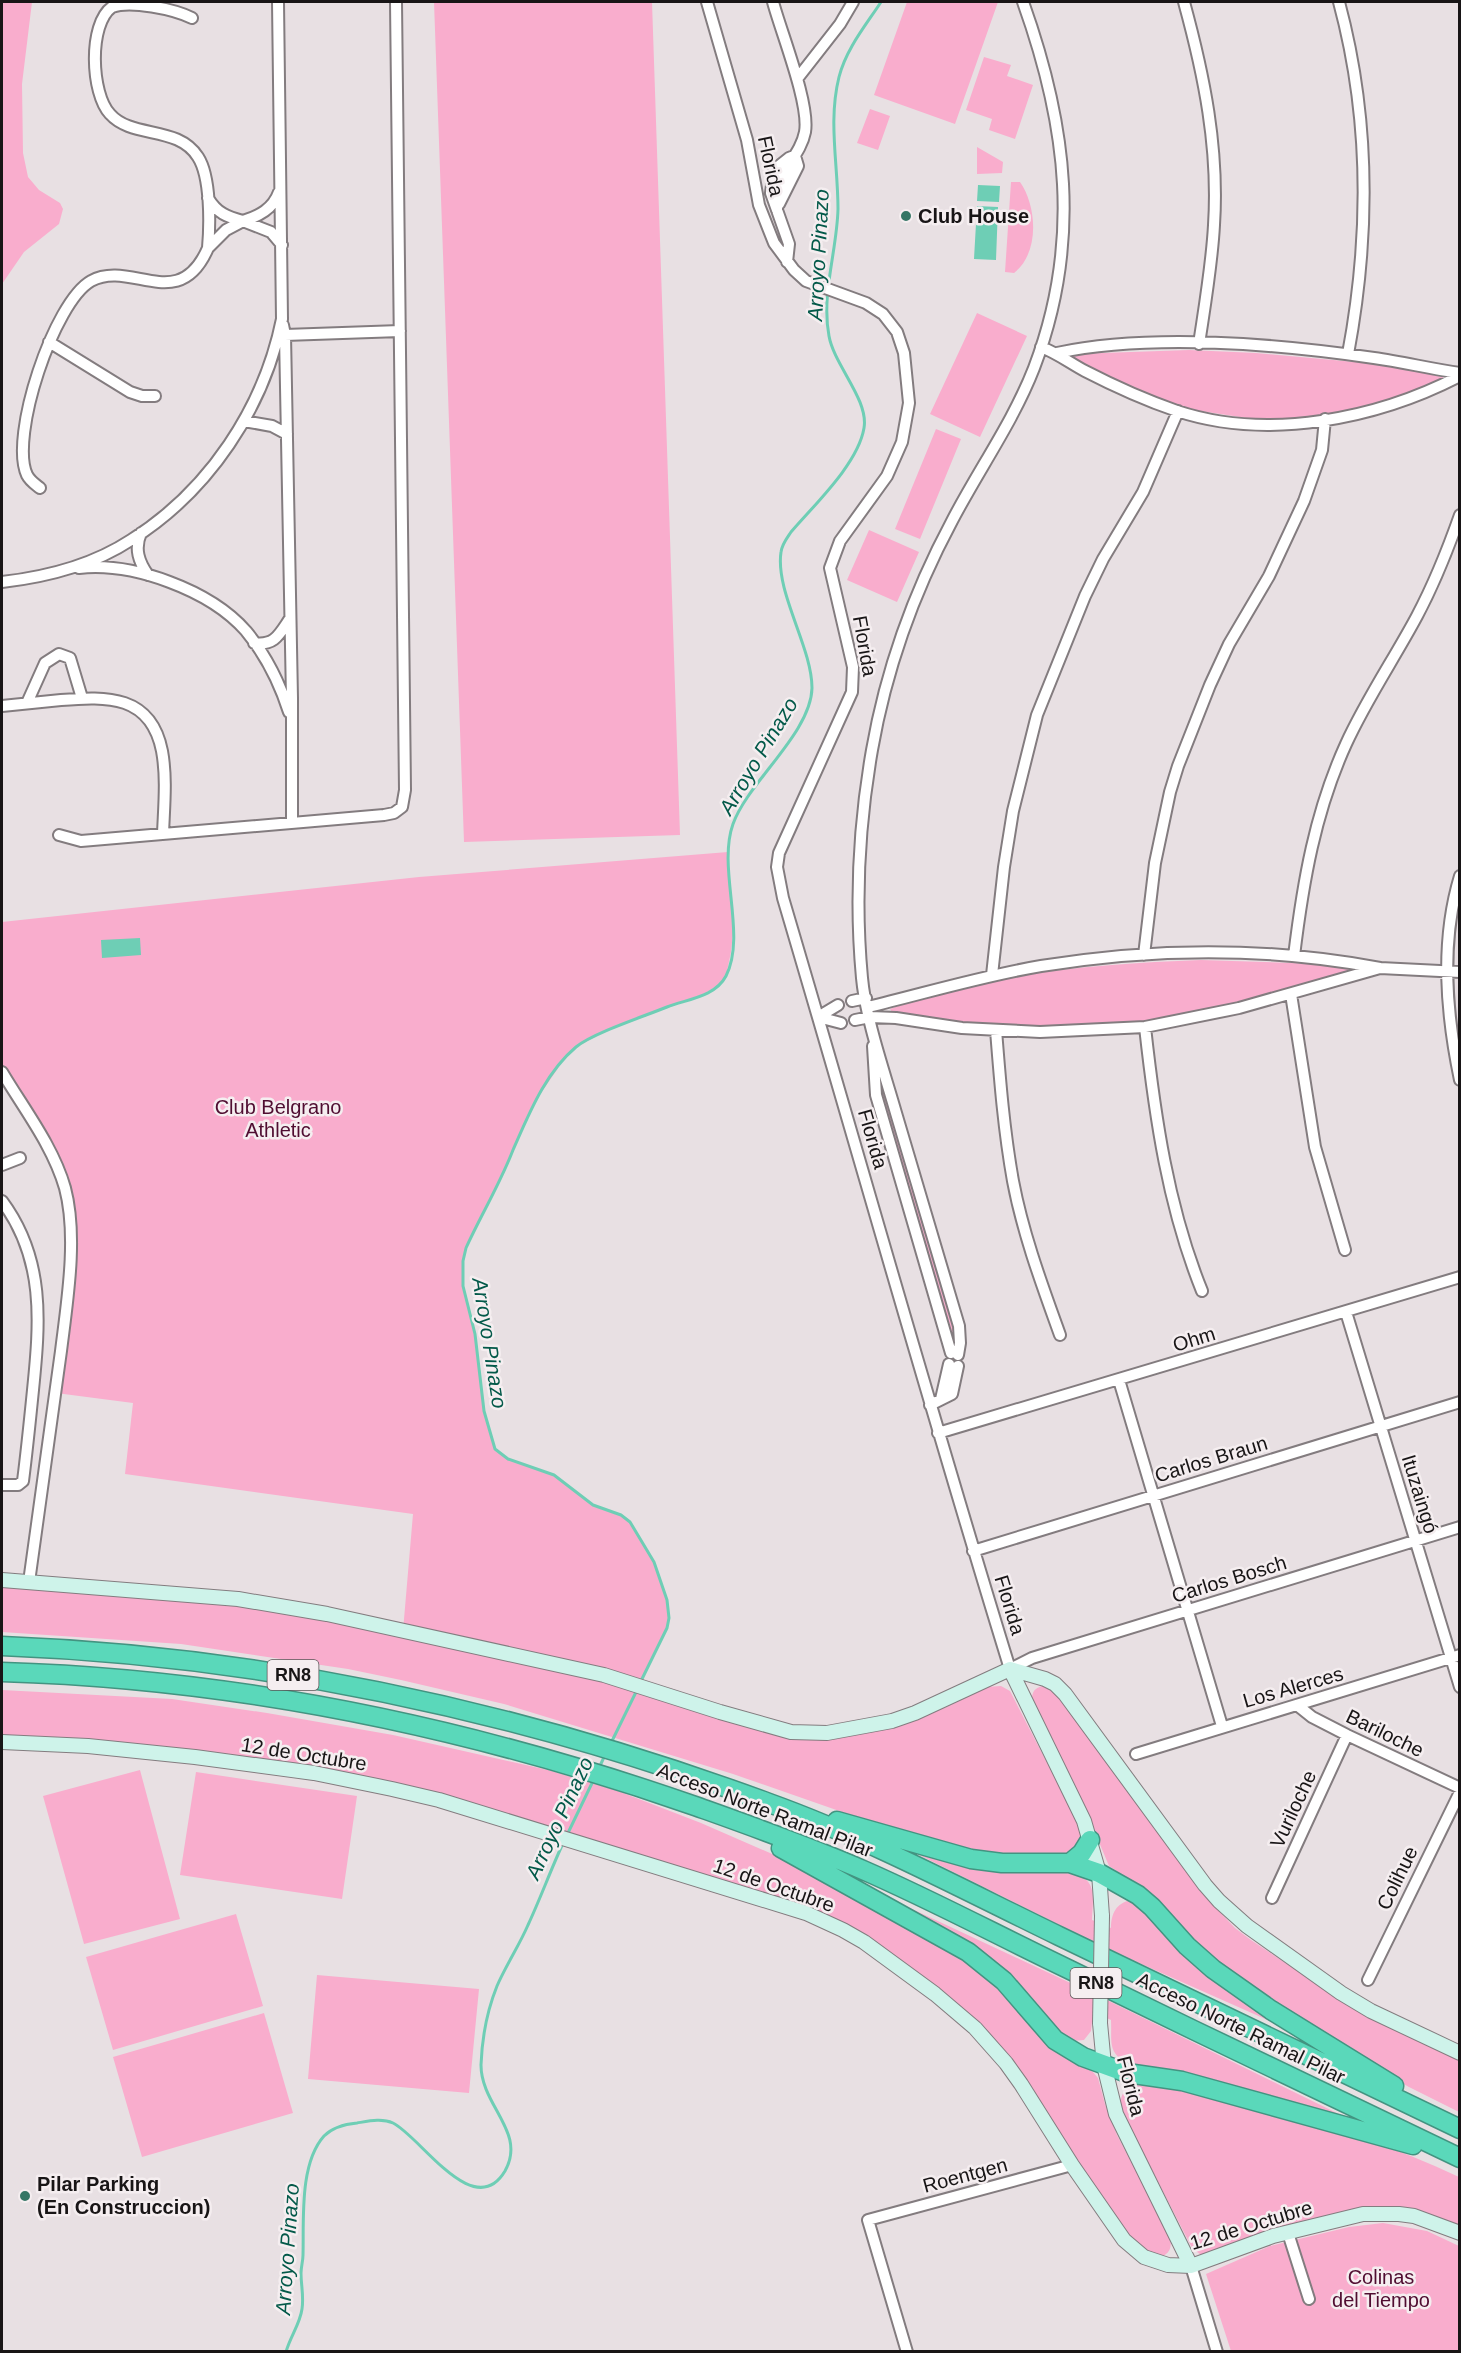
<svg xmlns="http://www.w3.org/2000/svg" width="1461" height="2353" font-family="Arial,sans-serif">
<style>
.green{fill:#f9adcd}
.water{fill:#6eceb5}
.lines{fill:none;stroke-linecap:round;stroke-linejoin:round}
.stream{stroke:#6eceb5;stroke-width:3}
.street-casing{stroke:#837c7f;stroke-width:14}
.secondary-casing{stroke:#837c7f;stroke-width:16}
.highway-casing{stroke:#439481;stroke-width:21}
.street{stroke:#fff;stroke-width:10}
.secondary{stroke:#cef3ea;stroke-width:14}
.highway{stroke:#5ad8ba;stroke-width:18}
.secondary-bridge-casing{stroke:#837c7f;stroke-width:16;stroke-linecap:butt}
.secondary-bridge{stroke:#cef3ea;stroke-width:14}
.poi-dot{fill:#357665;stroke:#f5eef0;stroke-width:2}
.labels{text-anchor:middle;dominant-baseline:central;stroke-width:5;stroke-linejoin:round;paint-order:stroke}
.shield{fill:#f5eef0;stroke:#5a5657;stroke-width:1.5}
.shield-label{font-size:18px;font-weight:bold;fill:#181516}
.street-label{font-size:20px;fill:#181516;stroke:#f5eef0}
.poi-label{font-size:20px;font-weight:bold;fill:#181516;stroke:#f5eef0;text-anchor:start}
.park-label{font-size:20px;fill:#500d31;stroke:#f5eef0}
.water-label{font-size:21px;font-style:italic;fill:#035949;stroke:#f5eef0}
</style>
<rect width="100%" height="100%" fill="#e8e0e3"/>
<path class="green" d="M2 2H32L22 84 23 153 28 177 39 190 60 203 63 209 59 224 24 252 2 284Z
M434 2H652L680 835 464 842Z
M907 2H998L955 124 874 95Z
M984 57 1011 65 1007 76 1033 85 1015 139 989 130 992 119 966 110Z
M870 109 890 116 878 150 857 143Z
M977 147 1003 162 1002 173 977 174Z
M1011 182H1020C1037 206 1040 253 1014 273L1005 272Z
M977 313 1027 336 980 437 930 414Z
M1189 350 1256 353 1377 364 1443 377 1442 381 1405 396 1347 410 1298 419 1266 421 1181 408 1135 390 1072 358 1074 354Z
M936 429 961 439 920 539 895 529Z
M869 530 919 552 897 602 847 580Z
M728 852 733 933 731 952 726 976 720 984 702 995 606 1031 578 1046 565 1058 532 1106 513 1151 466 1248 463 1261V1286L475 1334 484 1411 495 1449 508 1459 554 1475 593 1505 621 1515 630 1522 654 1562 667 1600 669 1618 667 1628 639 1685 403 1631 413 1514 125 1474 133 1403 56 1393 68 1297 65 1189 2 1072V922L419 877Z
M1201 960 1321 964 1350 968 1354 970 1232 1007 1140 1024 1023 1028 967 1025 898 1015 892 1012 890 1009C987 972 1098 964 1201 960Z
M881 1084 883 1085 957 1331 954 1335 950 1333 896 1154 879 1086Z
M2 1587 244 1605 307 1616 604 1680 785 1738 816 1740 861 1734 889 1728 949 1706 986 1687 1001 1686 1010 1691 1076 1819C1083 1839 1082 1840 1067 1856H1010L967 1849 865 1820 733 1774 504 1704 401 1680 348 1669 181 1644 2 1632Z
M1042 1686H1047L1055 1692 1214 1906 1235 1928 1251 1940 1359 2012 1459 2059V2112L1409 2087 1342 2049 1206 1954 1149 1892 1109 1866 1079 1794 1033 1705C1031 1695 1032 1689 1042 1686Z
M2 1690 172 1699 267 1713 393 1735 548 1770 618 1791 701 1823 809 1870 978 1967 1017 2006 1038 2034 1054 2049 1093 2072 1098 2078 1105 2104 1117 2135 1170 2236C1171 2242 1172 2250 1166 2254 1153 2265 1124 2229 1116 2219L1013 2063 984 2028 939 1989 869 1939 790 1901 501 1813 373 1778 326 1768 286 1762 2 1737Z
M140 1770 180 1919 84 1944 43 1796Z
M196 1772 357 1796 342 1899 180 1875Z
M887 1839 1069 1870C1098 1881 1093 1893 1092 1920L1111 1928C1111 1914 1116 1903 1131 1900L1290 2030 1112 1951Z
M910 1908 1111 2002 1351 2120 1129 2065C1107 2052 1112 2043 1111 2020L1093 2012 1091 2031 1084 2040 1072 2041 1062 2037 910 1911Z
M236 1914 263 2006 113 2050 86 1957Z
M317 1975 479 1989 469 2093 308 2079Z
M264 2013 293 2113 142 2157 113 2057Z
M1133 2084C1177 2083 1218 2096 1260 2108 1328 2127 1395 2146 1459 2177V2226C1400 2201 1367 2205 1306 2221 1288 2225 1269 2230 1252 2237 1236 2243 1219 2257 1201 2255L1192 2248 1121 2110C1119 2098 1123 2089 1133 2084Z
M1383 2223 1427 2231 1459 2246V2351H1231L1206 2274 1270 2246 1349 2227Z"/>
<path class="water" d="M978 185 1000 186 999 202 977 201Z
M977 206 998 207 996 260 974 259Z
M140 938 141 955 102 958 101 940Z"/>
<g class="lines">
<path class="stream" d="M641 1681 667 1628 669 1618 667 1600 654 1562 630 1522 621 1515 593 1505 554 1475 508 1459 495 1449 484 1411 475 1334 463 1286V1261L466 1248C481 1215 500 1184 513 1150 529 1114 545 1073 576 1047 593 1033 645 1016 667 1007 687 999 715 997 726 976 747 934 717 869 733 824 748 782 811 733 812 688 812 647 775 592 781 552 782 544 787 538 791 532 814 505 858 464 864 428 869 400 834 365 829 336 821 294 837 251 838 209 838 164 828 121 839 77 846 49 866 25 881 2
M611 1743 637 1690
M599 1768 605 1755
M567 1835 594 1779
M286 2352C290 2337 300 2324 302 2309 304 2297 301 2285 301 2273 301 2267 303 2261 303 2255 304 2221 299 2164 324 2136 332 2128 346 2124 357 2123 369 2121 382 2118 393 2123 420 2136 474 2223 505 2171 527 2132 481 2106 481 2065 482 2038 487 2011 497 1986 506 1965 519 1946 528 1925 541 1897 551 1869 564 1841"/>
<defs>
<path id="street" d="M707 2 747 140 759 205 774 243 794 270 806 281 866 303 883 314 897 332 904 353 909 403 902 442 887 476 840 541 830 568 853 667 852 692 779 853 777 867 783 898C859 1155 931 1413 1010 1669L1032 1658 1460 1527
M773 2C781 32 810 104 805 132 802 148 791 160 783 174 777 185 777 197 777 210
M1184 2C1204 75 1219 148 1214 225 1212 264 1205 304 1199 344
M1339 2C1370 117 1370 237 1348 354
M192 18C174 9 130 0 112 7 88 24 91 94 110 114 132 139 178 125 198 157 211 177 210 225 208 248L226 230 243 221C227 217 217 213 208 198
M797 79 840 24 853 2
M279 192C273 209 259 216 243 221L271 232 282 245
M779 204 798 166 795 156
M787 262 789 244 771 193 774 170 789 158 794 156
M283 325 285 335 292 698V823
M281 337 285 335 400 331
M49 342 130 392 142 396H155
M1041 347C1057 353 1070 363 1085 371 1114 386 1145 400 1177 411 1268 441 1377 419 1460 376
M1057 353C1151 333 1279 344 1374 358 1403 362 1431 369 1460 373
M244 421 272 426 287 434
M40 488C35 484 30 481 27 475 9 437 54 302 91 281 131 259 179 315 208 248
M141 533C134 549 139 562 148 575
M79 568C133 562 210 590 246 631 265 654 280 684 289 712
M2 582C46 577 93 565 131 540 209 491 264 408 282 319L278 2
M254 643C274 646 279 635 289 620
M27 703 45 663 59 654 70 658 82 698
M2 706C21 704 41 702 61 700 107 696 151 695 162 751 167 778 164 807 163 834
M59 835 81 841 384 815 394 813 402 807 405 790 396 2
M1460 876C1440 942 1446 1013 1460 1080
M1144 955 1155 863 1170 792 1178 766 1210 685 1229 644 1269 576 1304 501 1322 450 1325 419
M1294 956C1303 882 1315 812 1346 744 1366 700 1394 659 1417 616 1434 584 1448 549 1460 515
M1380 968 1460 972
M992 975 1004 867 1013 811 1037 715 1085 596 1103 559 1143 492 1178 411
M1291 994 1315 1147 1345 1250
M852 1001 866 998
M818 1017 841 1023
M818 1017 838 1005
M855 1020 870 1017 896 1018 962 1028 1040 1032 1145 1027 1239 1008 1380 968C1269 947 1152 948 1041 966 982 976 926 993 868 1007
M1145 1027C1155 1117 1168 1207 1202 1291
M996 1030C1000 1081 1004 1131 1013 1181 1023 1234 1042 1285 1060 1335
M873 1046 876 1095 951 1353
M2 1072C24 1109 53 1146 65 1188 78 1237 67 1302 61 1351 51 1428 40 1505 29 1582
M2 1165 20 1158
M2 1201C45 1259 40 1321 33 1390 30 1420 27 1450 23 1481L18 1485H2
M1346 1312 1460 1687
M958 1355 960 1343 959 1326C938 1255 917 1184 896 1113 884 1071 866 1020 862 978 855 903 859 824 872 750 886 670 914 592 952 521 979 469 1013 422 1034 368 1082 242 1067 125 1023 2
M1119 1380 1222 1726
M941 1399 949 1364
M930 1405 952 1394 958 1366
M938 1433 1460 1277
M973 1551 1460 1402
M1297 1705 1312 1717 1347 1735 1460 1788
M1136 1754 1460 1655
M1272 1898 1347 1735
M1368 1980 1460 1792
M1288 2233 1309 2299
M1191 2266 1217 2352
M907 2352 868 2220 1072 2165"/>
<path id="secondary" d="M2 1580 238 1599 327 1614 604 1675 720 1712 791 1732 827 1733 892 1721 915 1713 1010 1669 1045 1679 1055 1684 1065 1694 1205 1885 1219 1901 1247 1926 1341 1993 1371 2011 1460 2053
M1010 1669 1084 1821 1099 1873 1102 1916
M2 1742 88 1746 195 1757 314 1773 392 1789 439 1800 806 1913 843 1930 864 1942 935 1994 975 2028 1006 2063 1021 2084 1072 2165 1124 2240 1144 2257 1168 2265 1191 2266 1273 2236 1363 2214H1399L1414 2216 1460 2233
M1100 2023 1104 2065 1116 2114 1191 2266"/>
<path id="highway" d="M2 1646C265 1656 522 1712 769 1803 869 1839 964 1890 1059 1936 1192 2001 1326 2065 1460 2129
M2 1672C238 1679 472 1728 695 1806 751 1826 808 1846 863 1870 932 1900 999 1936 1066 1968 1197 2032 1328 2095 1460 2158
M837 1821 971 1859 1002 1863H1070L1099 1873 1138 1895 1152 1907 1187 1946 1213 1969 1271 2010 1394 2086
M781 1848 968 1952 1004 1981 1055 2040 1083 2057 1127 2073 1182 2081 1413 2145
M1070 1863 1082 1853 1090 1840"/>
</defs>
<use href="#street" class="street-casing"/>
<use href="#secondary" class="secondary-casing"/>
<use href="#highway" class="highway-casing"/>
<use href="#street" class="street"/>
<use href="#secondary" class="secondary"/>
<use href="#highway" class="highway"/>
<defs>
<path id="secondary-bridge" d="M1100 2023 1102 1916"/>
</defs>
<use href="#secondary-bridge" class="secondary-bridge-casing"/>
<use href="#secondary-bridge" class="secondary-bridge"/>
</g>
<g class="poi-dot">
<circle cx="906" cy="216" r="6"/>
<circle cx="25" cy="2196" r="6"/>
</g>
<g class="labels">
<g class="shield">
<rect x="267.5" y="1660" width="51" height="30" rx="4.5"/>
<rect x="1070.5" y="1968" width="51" height="30" rx="4.5"/>
</g>
<g class="shield-label">
<text x="293" y="1675">RN8</text>
<text x="1096" y="1983">RN8</text>
</g>
<g class="street-label">
<text transform="translate(771 166) rotate(78)">Florida</text>
<text transform="translate(865 646) rotate(80)">Florida</text>
<text transform="translate(873 1139) rotate(74)">Florida</text>
<text transform="translate(1194 1339) rotate(-17)">Ohm</text>
<text transform="translate(1211 1459) rotate(-17)">Carlos Braun</text>
<text transform="translate(1420 1494) rotate(73)">Ituzaingó</text>
<text transform="translate(1229 1579) rotate(-17)">Carlos Bosch</text>
<text transform="translate(1010 1605) rotate(73)">Florida</text>
<text transform="translate(1293 1687) rotate(-16)">Los Alerces</text>
<text transform="translate(1385 1733) rotate(26)">Bariloche</text>
<text transform="translate(304 1754) rotate(9)">12 de Octubre</text>
<text transform="translate(1293 1809) rotate(-65)">Vuriloche</text>
<text transform="translate(765 1810) rotate(21)">Acceso Norte Ramal Pilar</text>
<text transform="translate(1397 1878) rotate(-64)">Colihue</text>
<text transform="translate(774 1885) rotate(19)">12 de Octubre</text>
<text transform="translate(1241 2028) rotate(26)">Acceso Norte Ramal Pilar</text>
<text transform="translate(1131 2086) rotate(76)">Florida</text>
<text transform="translate(965 2175) rotate(-15)">Roentgen</text>
<text transform="translate(1251 2225) rotate(-17)">12 de Octubre</text>
</g>
<g class="poi-label">
<text x="918" y="216">Club House</text>
<text x="37" y="2184">Pilar Parking<tspan x="37" dy="23">(En Construccion)</tspan></text>
</g>
<g class="park-label">
<text x="278" y="1107">Club Belgrano<tspan x="278" dy="23">Athletic</tspan></text>
<text x="1381" y="2277">Colinas<tspan x="1381" dy="23">del Tiempo</tspan></text>
</g>
<g class="water-label">
<text transform="translate(818 255) rotate(-87)">Arroyo Pinazo</text>
<text transform="translate(758 756) rotate(-59)">Arroyo Pinazo</text>
<text transform="translate(490 1343) rotate(81)">Arroyo Pinazo</text>
<text transform="translate(559 1818) rotate(-65)">Arroyo Pinazo</text>
<text transform="translate(287 2249) rotate(-86)">Arroyo Pinazo</text>
</g>
</g>
<rect width="1461" height="2353" fill="none" stroke="#181516" stroke-width="6"/>
</svg>
